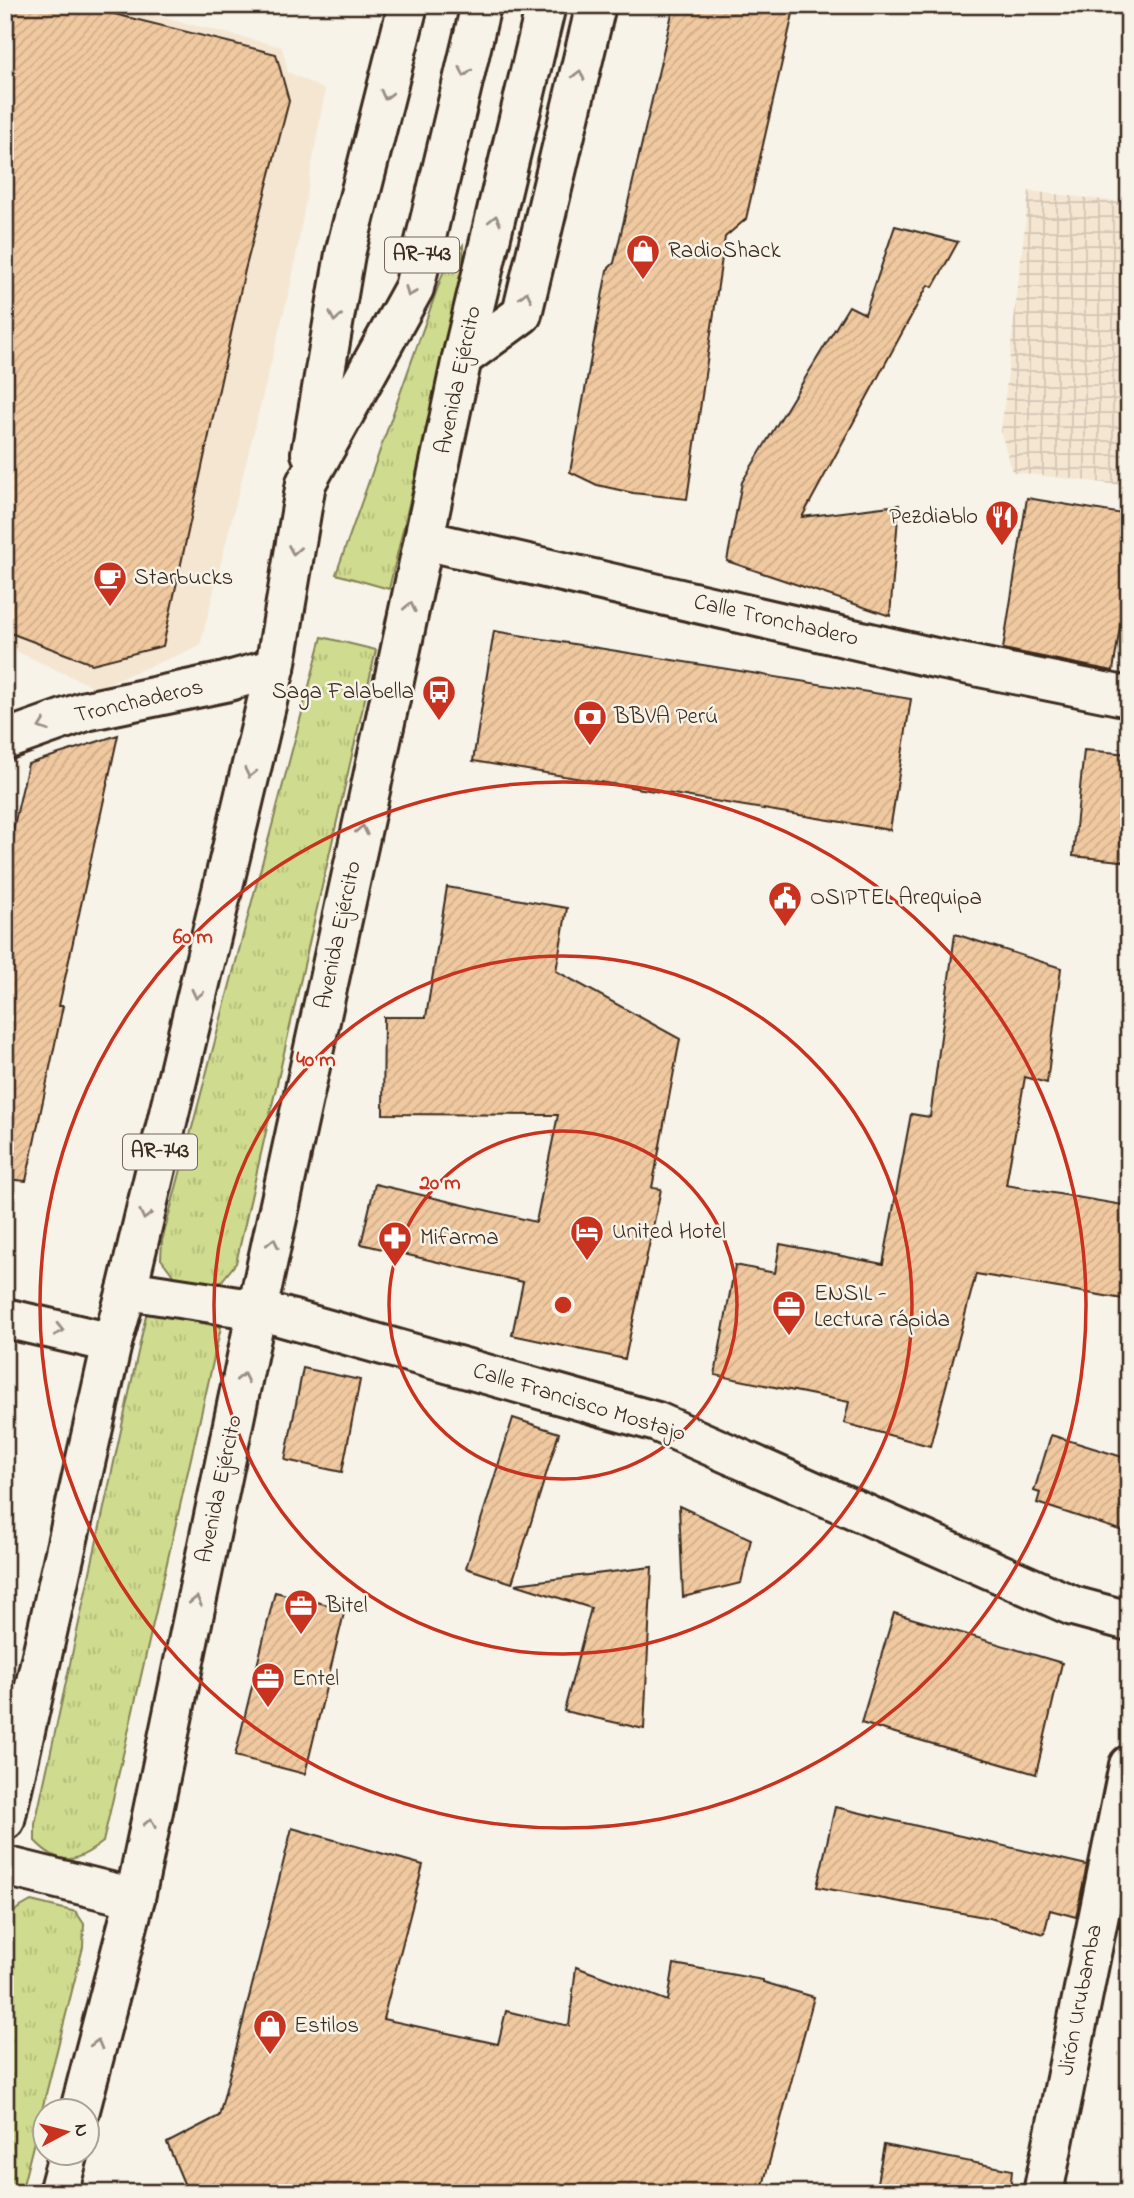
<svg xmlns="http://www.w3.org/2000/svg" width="1134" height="2198" viewBox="0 0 1134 2198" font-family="'Indie Flower',sans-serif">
<defs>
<pattern id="industrial-grid" width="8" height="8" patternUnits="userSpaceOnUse" patternTransform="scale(1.75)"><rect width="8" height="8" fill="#f5e6d2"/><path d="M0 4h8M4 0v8" fill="none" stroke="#d3c5b4"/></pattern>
<pattern id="grass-tufts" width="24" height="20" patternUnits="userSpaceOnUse" patternTransform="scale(1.75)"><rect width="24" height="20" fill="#cfdb8e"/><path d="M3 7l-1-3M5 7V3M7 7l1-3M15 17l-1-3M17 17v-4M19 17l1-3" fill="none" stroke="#b3bc7a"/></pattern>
<pattern id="building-hatch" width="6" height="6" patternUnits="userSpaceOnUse" patternTransform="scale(1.75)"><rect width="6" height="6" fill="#f0c9a0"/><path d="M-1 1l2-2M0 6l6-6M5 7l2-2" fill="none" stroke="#cfad89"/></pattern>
</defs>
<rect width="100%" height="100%" fill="#f7f3e8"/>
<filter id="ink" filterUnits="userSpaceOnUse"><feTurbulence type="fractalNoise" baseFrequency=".0143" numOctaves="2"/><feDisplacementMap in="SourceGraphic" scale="14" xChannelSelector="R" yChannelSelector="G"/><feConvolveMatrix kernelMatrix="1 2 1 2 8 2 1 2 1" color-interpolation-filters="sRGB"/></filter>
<g filter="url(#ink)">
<!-- built -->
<polygon fill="#f5e6d2" points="5,5 113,5 282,47 288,72 325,90 292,279 200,646 96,688 5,646"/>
<!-- industrial -->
<polygon fill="url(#industrial-grid)" points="1029,191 1129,203 1129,486 1012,472 1001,432"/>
<!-- grass -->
<g fill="url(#grass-tufts)" stroke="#858256" stroke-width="2">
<polygon points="463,245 463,275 389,589 336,574 444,270"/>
<polygon points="322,637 376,650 236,1263 221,1282 200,1288 176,1279 161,1259 162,1241"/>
<path d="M147,1311L221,1327L103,1842C76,1863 60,1867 35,1841V1824Z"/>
<polygon points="31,1901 76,1912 84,1924 83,1947 21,2193 5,2193 5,1924 17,1909"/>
</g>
<!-- building -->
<g fill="url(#building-hatch)" stroke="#3b2a1e" stroke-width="2">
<polygon points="5,5 78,5 276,54 289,101 245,270 163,646 92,664 5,631"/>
<polygon points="674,5 795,5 746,219 725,237 687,499 633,493 597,485 570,472 607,270 614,263"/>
<polygon points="895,226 958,242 933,287 928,285 802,517 899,505 890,616 727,561 742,482 849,306 865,314"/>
<polygon points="1027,498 1129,515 1129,570 1113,671 1003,649"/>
<polygon points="494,631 911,699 890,830 473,761"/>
<polygon points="118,735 59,1006 63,1006 26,1181 5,1179 5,865 28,764"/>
<polygon points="1084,750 1129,754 1129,862 1073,856"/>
<polygon points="447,887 567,908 556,971 680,1039 652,1188 661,1189 625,1359 512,1335 523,1282 361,1244 375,1184 536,1222 558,1115 383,1114 384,1017 426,1017"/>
<polygon points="955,934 1061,968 1047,1083 1025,1077 1006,1185 1129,1206 1129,1300 976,1274 930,1446 844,1423 849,1402 715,1375 735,1265 775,1273 780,1244 883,1264 911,1114 930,1117"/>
<polygon points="303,1368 360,1380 342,1472 285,1460"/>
<polygon points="513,1418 559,1433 512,1583 466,1568"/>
<polygon points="1051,1435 1129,1459 1129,1533 1037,1503 1040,1493 1034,1491"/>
<polygon points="679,1506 751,1539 741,1583 683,1597"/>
<polygon points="652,1567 644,1729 564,1711 591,1608 515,1584"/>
<polygon points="275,1592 345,1609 305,1774 235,1756"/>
<polygon points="894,1613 1062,1663 1036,1774 861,1723"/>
<polygon points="835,1807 1087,1865 1076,1917 1050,1910 1044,1934 990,1918 817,1887"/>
<polygon points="292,1828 423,1865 383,2019 498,2044 506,2011 569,2026 576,1967 668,2001 674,1964 763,1980 763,1982 814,1997 761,2193 388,2193 390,2188 188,2193 167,2143 219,2116"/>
<polygon points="1129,1877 1129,1931 1119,1928"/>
<polygon points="884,2145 1012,2170 1010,2193 875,2193"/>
</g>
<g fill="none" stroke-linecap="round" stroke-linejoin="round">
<!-- minor casing -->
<g stroke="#3b2a1e" stroke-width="44">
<g id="minor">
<polyline points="424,540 935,658 1129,697"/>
<polyline points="5,740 86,711 225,682 275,668"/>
<polyline points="127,1290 258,1310 657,1422 1073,1606 1129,1621"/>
<polyline points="5,1318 112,1343"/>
<polyline points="1043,2193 1129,1765"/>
</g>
</g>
<!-- major casing -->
<g stroke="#3b2a1e" stroke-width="44">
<g id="major">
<polyline points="462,358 522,314 596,5"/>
<polyline points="311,453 345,254 408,5"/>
<polyline points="5,1820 112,1343 127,1290 275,668 306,483 414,288 481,5"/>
<polyline points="5,1866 135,1898"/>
<polyline points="80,2110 135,1898 249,1347 400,653 462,358 546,5"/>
<polyline points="58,2193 69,2152"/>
</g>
</g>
<!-- minor -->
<use href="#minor" stroke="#f7f3e8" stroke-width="38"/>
<!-- major -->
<use href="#major" stroke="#f7f3e8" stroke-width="38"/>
</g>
<!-- one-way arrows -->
<defs><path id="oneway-chevron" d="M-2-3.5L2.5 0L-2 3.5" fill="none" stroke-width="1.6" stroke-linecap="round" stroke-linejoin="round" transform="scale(1.75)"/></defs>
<g stroke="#998e83">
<use href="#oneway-chevron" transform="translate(465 72) rotate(103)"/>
<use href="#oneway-chevron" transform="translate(579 75) rotate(-76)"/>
<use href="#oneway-chevron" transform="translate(386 95) rotate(104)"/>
<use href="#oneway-chevron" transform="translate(495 220) rotate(-77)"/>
<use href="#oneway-chevron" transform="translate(410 292) rotate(114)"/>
<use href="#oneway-chevron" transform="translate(526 296) rotate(-77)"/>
<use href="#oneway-chevron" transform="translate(335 317) rotate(100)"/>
<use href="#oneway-chevron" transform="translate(294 550) rotate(100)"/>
<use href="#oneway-chevron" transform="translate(410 607) rotate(-78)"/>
<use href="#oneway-chevron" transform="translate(43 726) rotate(160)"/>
<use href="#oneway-chevron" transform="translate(250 773) rotate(103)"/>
<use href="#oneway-chevron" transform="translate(362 830) rotate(-78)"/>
<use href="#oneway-chevron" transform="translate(197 994) rotate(103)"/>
<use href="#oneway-chevron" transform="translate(145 1215) rotate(103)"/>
<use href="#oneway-chevron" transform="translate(273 1243) rotate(-78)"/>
<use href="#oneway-chevron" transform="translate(59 1330) rotate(13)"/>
<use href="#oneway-chevron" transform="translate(243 1378) rotate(-78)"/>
<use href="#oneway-chevron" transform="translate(196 1601) rotate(-78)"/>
<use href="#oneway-chevron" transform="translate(150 1823) rotate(-78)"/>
<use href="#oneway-chevron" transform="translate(97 2044) rotate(-75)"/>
</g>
</g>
<!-- distance rings -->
<g fill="none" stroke="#c8321e" stroke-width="3.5">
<circle cx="563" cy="1305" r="174"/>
<circle cx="563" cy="1305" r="349"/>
<circle cx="563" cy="1305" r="523"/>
</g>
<!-- icons -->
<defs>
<g id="shop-pin" transform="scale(1.75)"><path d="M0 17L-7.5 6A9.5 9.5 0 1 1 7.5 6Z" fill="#c8321e" stroke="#f7f3e8"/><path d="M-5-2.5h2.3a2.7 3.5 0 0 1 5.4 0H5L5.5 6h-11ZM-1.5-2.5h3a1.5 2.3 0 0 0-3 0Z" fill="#fff"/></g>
<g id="restaurant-pin" transform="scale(1.75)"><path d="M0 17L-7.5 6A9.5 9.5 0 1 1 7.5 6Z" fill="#c8321e" stroke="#f7f3e8"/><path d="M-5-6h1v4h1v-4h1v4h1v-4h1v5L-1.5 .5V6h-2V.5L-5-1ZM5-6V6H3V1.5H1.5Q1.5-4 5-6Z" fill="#fff"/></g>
<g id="cafe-pin" transform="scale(1.75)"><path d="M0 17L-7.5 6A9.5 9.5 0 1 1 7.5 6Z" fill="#c8321e" stroke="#f7f3e8"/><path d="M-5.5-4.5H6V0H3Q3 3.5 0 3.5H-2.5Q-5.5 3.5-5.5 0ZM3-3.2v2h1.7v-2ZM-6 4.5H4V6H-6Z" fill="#fff"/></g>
<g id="bus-pin" transform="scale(1.75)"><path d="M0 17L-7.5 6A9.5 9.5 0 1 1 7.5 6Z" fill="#c8321e" stroke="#f7f3e8"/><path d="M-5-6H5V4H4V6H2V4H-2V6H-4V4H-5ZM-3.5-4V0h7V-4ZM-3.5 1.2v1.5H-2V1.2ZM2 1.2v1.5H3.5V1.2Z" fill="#fff"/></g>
<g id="bank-pin" transform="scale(1.75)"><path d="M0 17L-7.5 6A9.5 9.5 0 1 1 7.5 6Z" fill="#c8321e" stroke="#f7f3e8"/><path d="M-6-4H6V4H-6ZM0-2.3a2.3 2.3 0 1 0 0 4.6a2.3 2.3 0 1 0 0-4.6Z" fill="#fff"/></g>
<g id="civic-pin" transform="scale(1.75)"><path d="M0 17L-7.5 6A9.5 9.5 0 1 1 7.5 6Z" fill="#c8321e" stroke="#f7f3e8"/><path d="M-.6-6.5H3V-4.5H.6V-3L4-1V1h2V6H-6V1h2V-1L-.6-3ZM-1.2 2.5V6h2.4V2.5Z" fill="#fff"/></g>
<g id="hotel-pin" transform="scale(1.75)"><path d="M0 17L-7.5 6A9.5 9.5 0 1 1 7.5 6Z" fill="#c8321e" stroke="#f7f3e8"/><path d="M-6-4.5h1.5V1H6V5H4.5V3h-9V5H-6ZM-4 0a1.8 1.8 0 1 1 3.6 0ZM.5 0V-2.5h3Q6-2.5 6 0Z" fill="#fff"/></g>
<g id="pharmacy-pin" transform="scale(1.75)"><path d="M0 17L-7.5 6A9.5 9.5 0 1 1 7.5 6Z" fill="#c8321e" stroke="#f7f3e8"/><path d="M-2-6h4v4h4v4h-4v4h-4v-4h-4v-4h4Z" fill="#fff"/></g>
<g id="office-pin" transform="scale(1.75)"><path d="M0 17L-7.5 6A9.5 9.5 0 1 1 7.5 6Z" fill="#c8321e" stroke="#f7f3e8"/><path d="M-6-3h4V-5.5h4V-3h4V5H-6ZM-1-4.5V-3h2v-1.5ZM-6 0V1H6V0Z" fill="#fff"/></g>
</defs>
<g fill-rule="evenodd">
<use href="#shop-pin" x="643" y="251"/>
<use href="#restaurant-pin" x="1002" y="517"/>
<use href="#cafe-pin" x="110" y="578"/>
<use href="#bus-pin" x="439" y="692"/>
<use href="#bank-pin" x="590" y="717"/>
<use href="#civic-pin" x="785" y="898"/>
<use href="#hotel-pin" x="587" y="1232"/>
<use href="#pharmacy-pin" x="395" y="1238"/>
<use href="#office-pin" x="789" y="1307"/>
<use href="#office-pin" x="301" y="1606"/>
<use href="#office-pin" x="268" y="1679"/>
<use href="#shop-pin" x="270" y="2026"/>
</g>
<g text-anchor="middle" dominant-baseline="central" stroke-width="5" stroke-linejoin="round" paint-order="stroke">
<!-- shield labels -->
<g fill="#f7f3e8" stroke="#73665b" stroke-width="2">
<rect x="385" y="237.5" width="74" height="35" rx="5"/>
<rect x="123" y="1134.5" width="74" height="35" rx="5"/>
</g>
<g font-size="21" font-weight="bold" fill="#3b2a1e">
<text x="422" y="255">AR-743</text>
<text x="160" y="1152">AR-743</text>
</g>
<!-- poi labels -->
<g font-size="23" fill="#3b2a1e" stroke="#f7f3e8" text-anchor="start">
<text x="668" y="251">RadioShack</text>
<text x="978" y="517" text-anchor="end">Pezdiablo</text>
<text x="134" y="578">Starbucks</text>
<text x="414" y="692" text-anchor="end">Saga Falabella</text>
<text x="614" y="717">BBVA Perú</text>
<text x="810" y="898">OSIPTEL Arequipa</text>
<text x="612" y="1232">United Hotel</text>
<text x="420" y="1238">Mifarma</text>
<text x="814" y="1294">ENSIL -<tspan x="814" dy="26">Lectura rápida</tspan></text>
<text x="326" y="1606">Bitel</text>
<text x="292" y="1679">Entel</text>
<text x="294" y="2026">Estilos</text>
</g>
<!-- street labels -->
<g font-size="23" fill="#3b2a1e" stroke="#f7f3e8">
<text transform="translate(459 380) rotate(-78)">Avenida Ejército</text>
<text transform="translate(776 621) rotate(13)">Calle Tronchadero</text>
<text transform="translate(139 702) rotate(-13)">Tronchaderos</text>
<text transform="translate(339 935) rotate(-78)">Avenida Ejército</text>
<text transform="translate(579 1403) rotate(17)">Calle Francisco Mostajo</text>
<text transform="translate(220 1489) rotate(-78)">Avenida Ejército</text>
<text transform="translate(1081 2000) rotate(-79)">Jirón Urubamba</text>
</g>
</g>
<circle cx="563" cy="1305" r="10" fill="#c8321e" stroke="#f7f3e8" stroke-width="3.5"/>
<g font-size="21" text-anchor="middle" font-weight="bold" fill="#c8321e" stroke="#f7f3e8" stroke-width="5" stroke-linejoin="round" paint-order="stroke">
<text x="193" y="943">60 m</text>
<text x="316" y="1066">40 m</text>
<text x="440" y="1189">20 m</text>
</g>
<!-- margin -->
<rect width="1134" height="2198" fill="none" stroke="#f7f3e8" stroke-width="28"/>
<rect x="14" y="14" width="1106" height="2170" fill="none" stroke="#3b2a1e" stroke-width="2.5" filter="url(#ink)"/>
<!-- north arrow -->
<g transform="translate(66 2132) rotate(83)"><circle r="33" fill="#f7f3e8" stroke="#aca397" stroke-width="2"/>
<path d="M0-5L12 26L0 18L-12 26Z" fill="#c8321e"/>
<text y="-10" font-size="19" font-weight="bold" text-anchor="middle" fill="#3b2a1e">N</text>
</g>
</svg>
